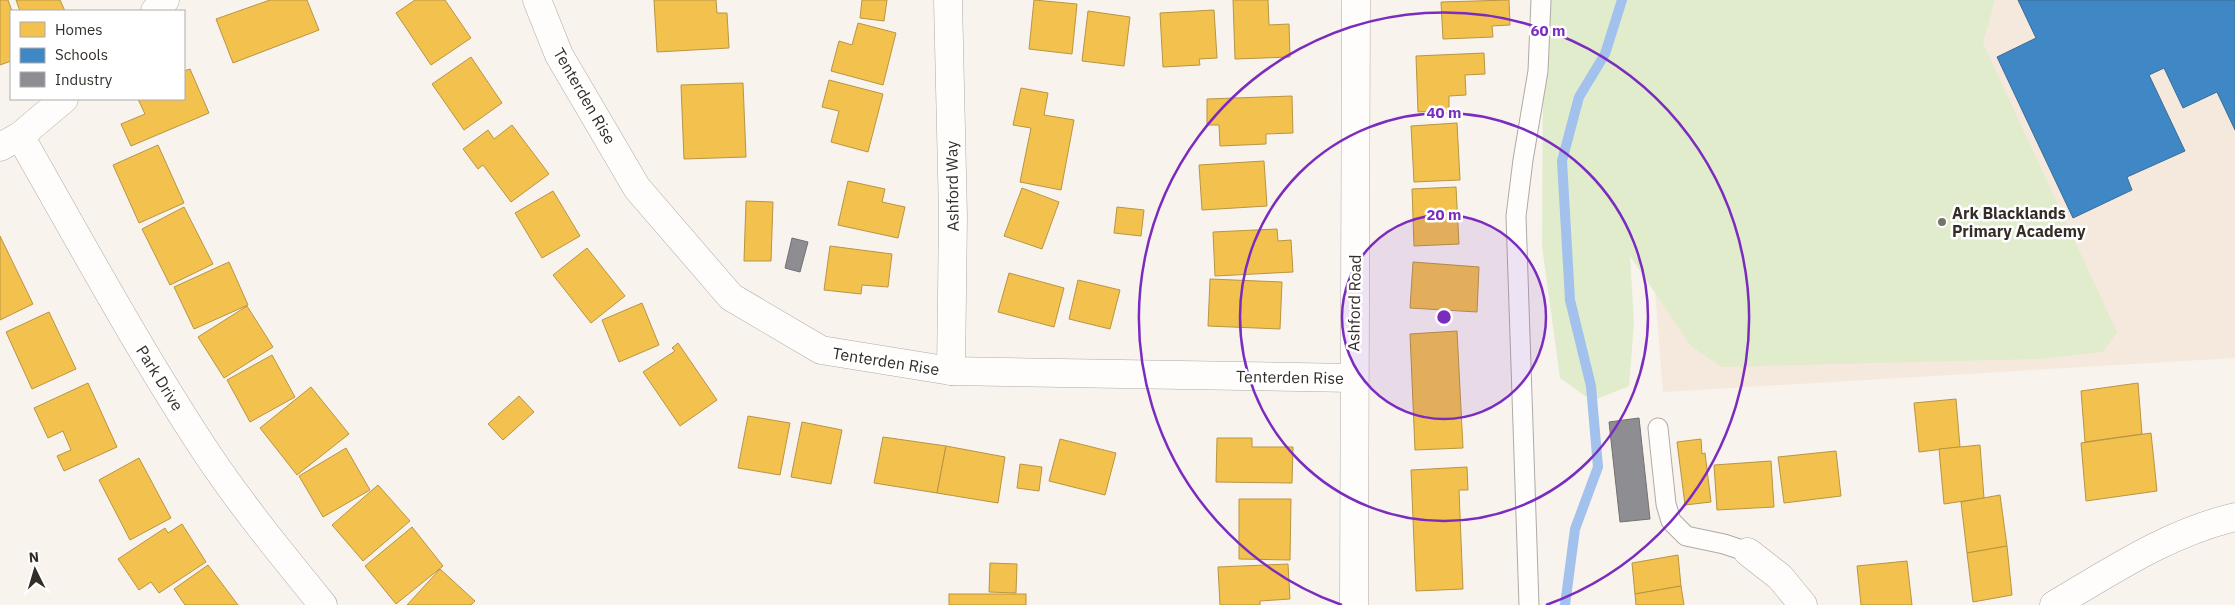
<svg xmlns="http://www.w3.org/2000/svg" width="2235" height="605" viewBox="0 0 2235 605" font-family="'IBM Plex Sans',sans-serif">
<rect width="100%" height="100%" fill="#f9f3ee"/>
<!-- education -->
<polygon fill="#f5e9dd" points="1664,0 2235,0 2235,358 1663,392 1639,86"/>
<!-- green -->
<polygon fill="#e0eccb" points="1547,0 1995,0 1983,43 2117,332 2103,352 2037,359 1722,367 1691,346 1630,256 1634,323 1629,386 1592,401 1560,378 1542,246 1543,62"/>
<!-- homes -->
<g fill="#f2c14e" stroke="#b99542">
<polygon points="0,0 8,0 12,11 11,61 0,65"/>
<polygon points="16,0 60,0 65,11 20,11"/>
<polygon points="270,0 307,0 319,30 233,63 216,19"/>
<polygon points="415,0 445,0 471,38 431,65 396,13"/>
<polygon points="654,0 716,0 717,13 727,13 729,48 657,52"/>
<polygon points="862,0 887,0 884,21 860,18"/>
<polygon points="1034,0 1077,4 1072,54 1029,49"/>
<polygon points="1233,0 1268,0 1269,25 1289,24 1290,57 1235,59"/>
<polygon points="1509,0 1510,25 1492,26 1493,37 1443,39 1441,2"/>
<polygon points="1214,10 1217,58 1199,59 1200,65 1163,67 1160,13"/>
<polygon points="1088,11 1130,17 1124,66 1082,61"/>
<polygon points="858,23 896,33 883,85 831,71 839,41 852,45"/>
<polygon points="1484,53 1485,74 1465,75 1466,95 1449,96 1449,110 1418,112 1416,56"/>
<polygon points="471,57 502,103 464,130 432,84"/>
<polygon points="190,69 209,113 131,146 121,124 145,114 138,99 184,99 184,71"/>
<polygon points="829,80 883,94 868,152 831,142 839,111 822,107"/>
<polygon points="743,83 746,157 684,159 681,85"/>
<polygon points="1021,88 1048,93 1044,115 1074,120 1061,190 1020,182 1031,128 1013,125"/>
<polygon points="1292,96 1293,133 1266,134 1266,144 1220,146 1219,125 1207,125 1207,99"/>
<polygon points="1457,123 1460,180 1414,182 1411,126"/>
<polygon points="512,125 549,174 511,202 483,165 478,169 463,149 488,130 494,139"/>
<polygon points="158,145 184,203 139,223 113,165"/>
<polygon points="1264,161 1267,206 1202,210 1199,165"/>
<polygon points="848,181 885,189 882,202 905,207 898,238 838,225"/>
<polygon points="1456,187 1459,244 1414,246 1412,189"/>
<polygon points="1022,188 1059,202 1042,249 1004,236"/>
<polygon points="553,191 580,236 542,258 515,213"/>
<polygon points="746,201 773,202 771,261 744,261"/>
<polygon points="184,207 213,264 170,285 142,229"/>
<polygon points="1117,207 1144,210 1141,236 1114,233"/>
<polygon points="1277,229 1278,241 1291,240 1293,272 1215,276 1213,232"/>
<polygon points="0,236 33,304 0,320"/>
<polygon points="830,246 892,254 888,287 862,285 861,294 824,290"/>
<polygon points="587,248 625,296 591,323 553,275"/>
<polygon points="229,262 248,305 194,329 174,287"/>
<polygon points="1413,262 1479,267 1477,312 1410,308"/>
<polygon points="1009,273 1064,288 1054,327 998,312"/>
<polygon points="1210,279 1282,282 1280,329 1208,326"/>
<polygon points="1078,280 1120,290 1110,329 1069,319"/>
<polygon points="642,303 659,345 619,362 602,320"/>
<polygon points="247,306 273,347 224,378 198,337"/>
<polygon points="49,312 76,369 32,389 6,332"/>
<polygon points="1457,331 1463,448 1415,450 1410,334"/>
<polygon points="678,343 717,400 680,426 643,372 675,351 672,348"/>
<polygon points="272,355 295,397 250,422 227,380"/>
<polygon points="88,383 117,447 64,471 57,456 71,450 63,431 48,438 34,408"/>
<polygon points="2138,383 2142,434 2085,442 2081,391"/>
<polygon points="311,387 349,434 297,475 260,428"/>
<polygon points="519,396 534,412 503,440 488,424"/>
<polygon points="1956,399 1960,447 1919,452 1914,403"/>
<polygon points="748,416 790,423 780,475 738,468"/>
<polygon points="802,422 842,430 831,484 791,477"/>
<polygon points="2151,433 2157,491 2086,501 2081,443"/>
<polygon points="883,437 946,446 937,493 874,483"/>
<polygon points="1217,438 1252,438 1252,447 1293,447 1292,483 1216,482"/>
<polygon points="1060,439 1116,453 1105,495 1049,481"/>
<polygon points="1701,439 1702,454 1705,453 1711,502 1685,505 1677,442"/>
<polygon points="1980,445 1984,498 1944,504 1939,449"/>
<polygon points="946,446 1005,457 998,503 937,493"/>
<polygon points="346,448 370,490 323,517 299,476"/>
<polygon points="1836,451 1841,496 1784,503 1778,457"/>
<polygon points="139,458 171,518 130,540 99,480"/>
<polygon points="1771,461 1774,507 1717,510 1714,465"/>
<polygon points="1020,464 1042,467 1039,491 1017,488"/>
<polygon points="1467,467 1468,490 1459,490 1463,589 1416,591 1411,470"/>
<polygon points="378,485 410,521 363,561 332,525"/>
<polygon points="2000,495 2007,546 1967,553 1961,502"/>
<polygon points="1239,499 1291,499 1290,560 1239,559"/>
<polygon points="182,524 206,562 159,593 151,582 139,590 118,559 165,528 168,533"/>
<polygon points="412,527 443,566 396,604 365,566"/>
<polygon points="2007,546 2012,595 1973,602 1967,553"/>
<polygon points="1678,555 1681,586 1635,594 1632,563"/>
<polygon points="1907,561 1912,605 1861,605 1857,566"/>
<polygon points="990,563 1017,564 1016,593 989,592"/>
<polygon points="1288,564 1290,599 1260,601 1260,605 1220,605 1218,567"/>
<polygon points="208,565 238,605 185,605 174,589"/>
<polygon points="440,569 475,601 471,605 407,605"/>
<polygon points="1681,586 1684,605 1636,605 1635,594"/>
<rect x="949" y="594" width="77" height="11"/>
</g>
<!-- schools -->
<polygon fill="#3f88c5" stroke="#3b6d96" points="2018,0 2235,0 2235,130 2217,92 2183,108 2164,68 2149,75 2185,151 2127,177 2132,190 2073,218 1997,57 2036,38"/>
<!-- industry -->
<g fill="#8d8d92" stroke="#727072">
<polygon points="792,238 808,242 800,272 785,268"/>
<polygon points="1639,418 1650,519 1620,522 1609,422"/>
</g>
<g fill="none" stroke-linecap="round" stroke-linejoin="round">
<!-- stream -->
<polyline stroke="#a2c1ed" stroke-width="10" points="1565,605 1575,529 1598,467 1591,386 1570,300 1562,161 1579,97 1605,54 1622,0"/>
<!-- lane casing -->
<g stroke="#afaaa5" stroke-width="21">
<g id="lane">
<polyline points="1658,428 1666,504 1671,521 1686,536 1724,544 1748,552"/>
<polyline points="1529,605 1516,216 1523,160 1538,71 1541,0"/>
</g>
</g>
<!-- street casing -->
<g stroke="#afaaa5" stroke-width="29">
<g id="street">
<polyline points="537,0 559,55 637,188 731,297 821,350 951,371 1353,378"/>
<polyline points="948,0 953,216 951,371"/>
<polyline points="155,11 165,0"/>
<path d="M20,136C81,243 140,352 208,455C243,507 283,556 323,605"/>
<polyline points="0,147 20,136 64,99"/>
<polyline points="1748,552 1780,577 1803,605"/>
<polyline points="1354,605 1356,0"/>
<path d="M2054,605C2113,570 2168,533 2235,517"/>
</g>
</g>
<!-- lane -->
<use href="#lane" stroke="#fefdfc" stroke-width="19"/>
<!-- street -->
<use href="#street" stroke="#fefdfc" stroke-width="28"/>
</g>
<!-- distance rings -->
<circle cx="1444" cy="317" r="102" fill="#7b2cbf" fill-opacity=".12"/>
<g fill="none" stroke="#7b2cbf" stroke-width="2.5">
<circle cx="1444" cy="317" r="102"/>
<circle cx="1444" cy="317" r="204"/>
<path d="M1342 605A305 305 0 1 1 1546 605"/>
</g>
<!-- markers -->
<circle fill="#78726d" stroke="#fff" stroke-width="2" cx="1942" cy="222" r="5"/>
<g text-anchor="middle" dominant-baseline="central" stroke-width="5" stroke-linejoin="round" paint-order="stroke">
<!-- street labels -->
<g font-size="16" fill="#332d27" stroke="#fff">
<text transform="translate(585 96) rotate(60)">Tenterden Rise</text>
<text transform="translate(952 186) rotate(-91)">Ashford Way</text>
<text transform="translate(1354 303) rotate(-89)">Ashford Road</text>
<text transform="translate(886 361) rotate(9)">Tenterden Rise</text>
<text transform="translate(1290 377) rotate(1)">Tenterden Rise</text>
<text transform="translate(160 378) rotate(58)">Park Drive</text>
</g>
<!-- poi labels -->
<g font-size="16" font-weight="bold" fill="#332d27" stroke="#fff" text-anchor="start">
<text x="1952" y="213">Ark Blacklands<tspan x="1952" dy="18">Primary Academy</tspan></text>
</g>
</g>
<circle cx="1444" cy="317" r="8" fill="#7b2cbf" stroke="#fff" stroke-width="2.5"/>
<g font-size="15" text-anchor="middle" font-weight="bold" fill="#7b2cbf" stroke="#fff" stroke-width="5" stroke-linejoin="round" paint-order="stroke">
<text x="1548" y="36">60 m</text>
<text x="1444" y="118">40 m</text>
<text x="1444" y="220">20 m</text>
</g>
<!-- legend -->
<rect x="10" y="10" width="175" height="90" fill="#ffffff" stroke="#adaba9"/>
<rect x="20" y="22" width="25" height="15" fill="#f2c14e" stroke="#adaba9"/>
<text x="55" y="35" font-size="15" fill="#332d27">Homes</text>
<rect x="20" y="48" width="25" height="15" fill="#3f88c5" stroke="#adaba9"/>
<text x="55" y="60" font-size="15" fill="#332d27">Schools</text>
<rect x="20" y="72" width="25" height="15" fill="#8d8d92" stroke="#adaba9"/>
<text x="55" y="85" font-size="15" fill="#332d27">Industry</text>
<!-- north arrow -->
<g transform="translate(35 570) rotate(355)" stroke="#ffffff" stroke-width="4" paint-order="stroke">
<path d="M0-4L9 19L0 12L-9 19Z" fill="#332d27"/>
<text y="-8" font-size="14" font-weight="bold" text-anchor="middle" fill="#332d27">N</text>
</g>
</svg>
